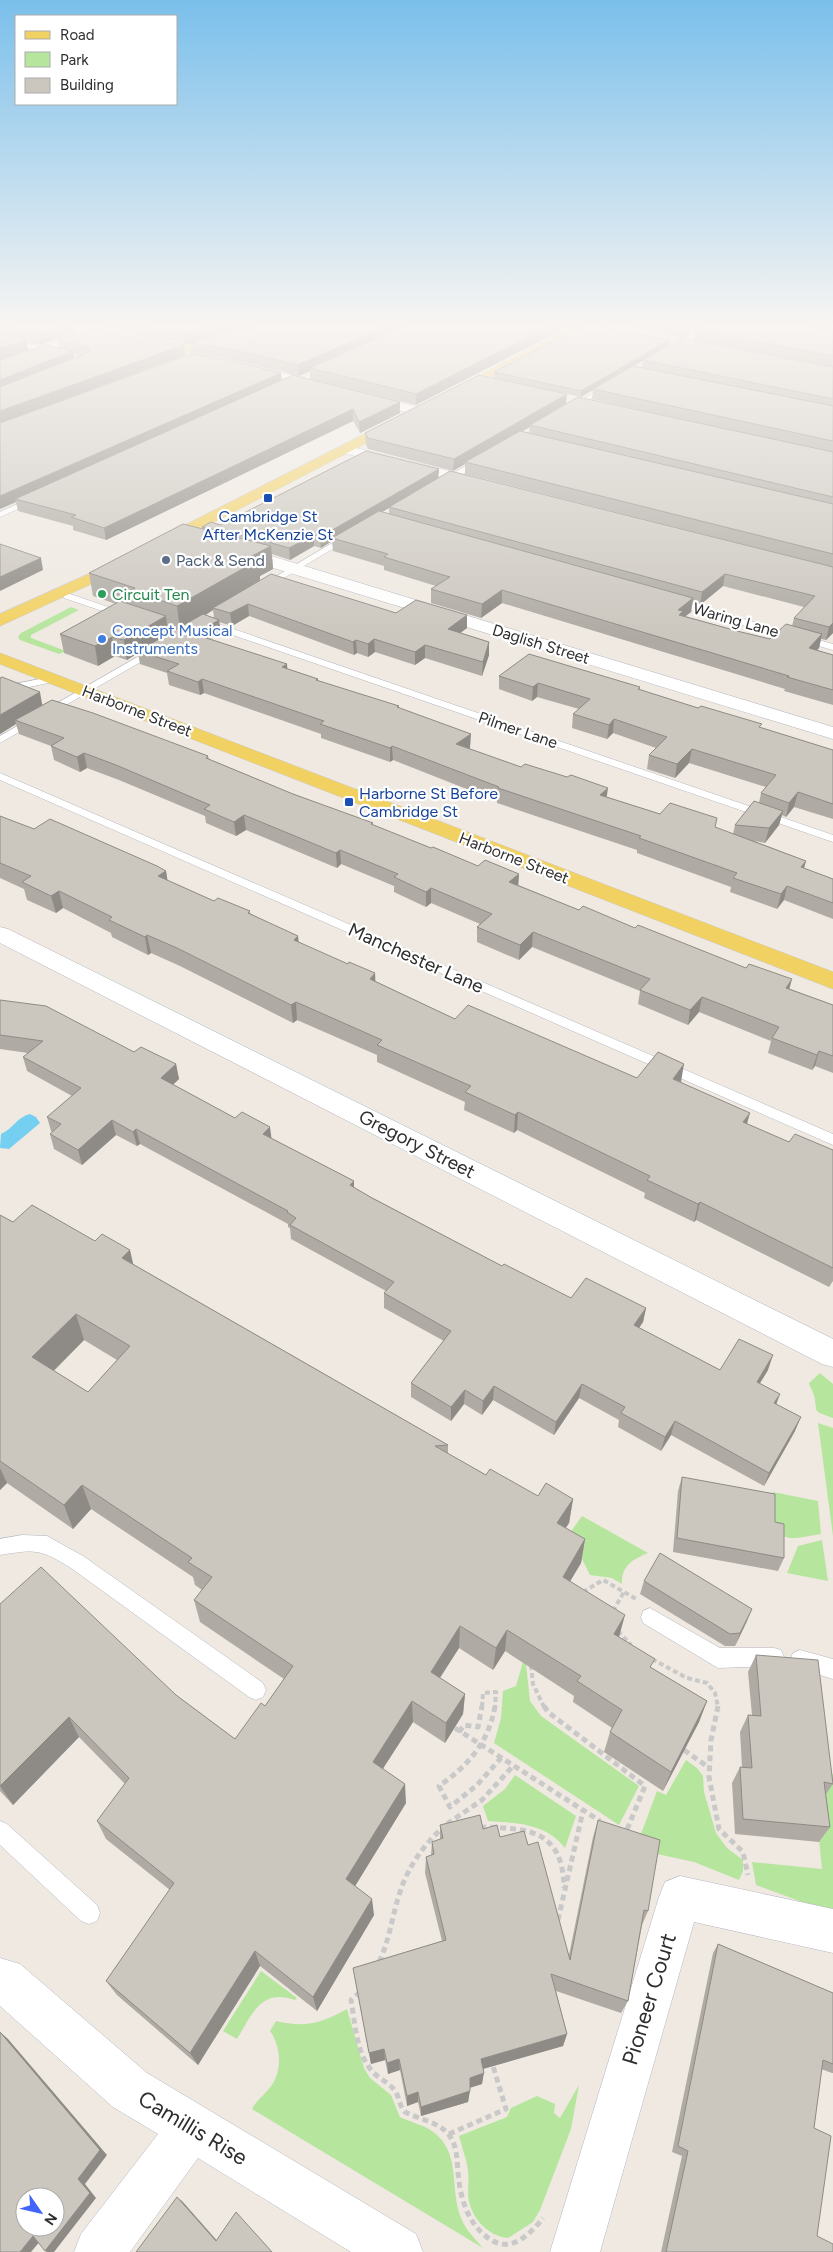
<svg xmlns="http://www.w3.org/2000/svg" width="833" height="2252" viewBox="0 0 833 2252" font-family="Figtree,sans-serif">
<rect width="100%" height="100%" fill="#efe9e1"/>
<!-- green -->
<g fill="#b6e59e">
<polygon points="71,607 79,610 31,635 31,638 66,651 59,654 20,640 18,637 21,633"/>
<path d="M820,1373L833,1384V1418C812,1410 818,1415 814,1395C813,1391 810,1388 809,1383Z"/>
<polygon points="818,1423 833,1428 833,1536"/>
<path d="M773,1492L818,1501L821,1534C802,1537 788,1543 773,1530Z"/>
<path d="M582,1516L648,1553C633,1559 621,1566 622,1584L612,1578L590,1575L580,1555L563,1543Z"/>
<polygon points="822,1540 828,1581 787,1573 798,1546"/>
<polygon points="525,1655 530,1701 541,1716 639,1786 619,1825 494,1743 501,1718 503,1691 516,1686"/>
<polygon points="686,1760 697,1768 703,1776 704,1792 716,1833 727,1848 743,1860 743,1871 739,1880 694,1862 648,1852 642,1843 641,1834 657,1791 666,1795"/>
<polygon points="824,1774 833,1774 833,1911 824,1910 756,1885 752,1862 822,1869 817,1819 828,1819"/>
<path d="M515,1775L576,1816L565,1848C546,1823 517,1823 488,1821L483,1806L505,1789Z"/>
<path d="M261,1971L297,1998L295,2000C261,1988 252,2014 237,2039L223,2031Z"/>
<path d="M347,2009L364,2068L370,2078L391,2095L400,2117C410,2122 424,2125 432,2131C463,2153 448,2189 462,2220C466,2230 476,2240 483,2248L252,2109C256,2101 261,2098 267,2091C283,2075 282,2048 270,2031L276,2021C305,2028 322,2023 347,2009Z"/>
<path d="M579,2085L571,2129L540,2210L533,2222L508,2238C487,2236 470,2217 468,2195C468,2187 469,2179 468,2171C467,2160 462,2148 459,2136L507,2117L511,2108L537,2096L555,2104L554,2113L560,2118Z"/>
</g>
<!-- water -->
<path fill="#75cff0" d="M30,1114L36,1117L40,1123L9,1149L0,1148L1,1134C13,1129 17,1117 30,1114Z"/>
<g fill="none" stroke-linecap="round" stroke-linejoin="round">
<!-- lane casing -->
<g stroke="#b4b7c1" stroke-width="1">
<g id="lane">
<polygon points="713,322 720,322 573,409 568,408"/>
<polygon points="0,337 88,359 90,362 78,366 78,364 84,361 0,341"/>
<polygon points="326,367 331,368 290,387 285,386"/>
<polygon points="478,458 485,460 447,484 440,482"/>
<polygon points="31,498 38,500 0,517 0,512"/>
<polygon points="344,536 351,538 267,588 260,586"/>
<polygon points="67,593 126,613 127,615 120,617 64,598 64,594"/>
<polygon points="675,600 833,644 833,650 672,605 672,601"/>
<polygon points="201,620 207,620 833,835 833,842 201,624"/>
<polygon points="155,647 158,648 158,652 0,743 0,736"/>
<polygon points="55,676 60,679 58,681 0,693 0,687"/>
<polygon points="0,773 833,1134 833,1145 0,780"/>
<path d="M22,1535L47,1536L83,1556L263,1683L266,1690L263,1697L256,1700L249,1697L71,1568C40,1549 36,1549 0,1555V1539Z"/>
<polygon points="650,1608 720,1648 774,1648 781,1650 784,1657 781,1664 774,1666 718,1668 643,1623 641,1617 643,1611"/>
<polygon points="800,1650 833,1659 833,1679 793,1667 790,1660 793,1653"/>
<polygon points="0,1821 7,1824 97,1905 100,1913 97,1921 89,1924 81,1921 0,1845"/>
</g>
</g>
<!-- street casing -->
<g stroke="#b4b7c1" stroke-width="1">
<g id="street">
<polygon points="46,322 67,322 128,337 130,339 124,343 96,336 0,370 0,362 82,333 48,324"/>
<polygon points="205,350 235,362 237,365 231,369 201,357 199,354"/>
<polygon points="244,364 329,384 330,387 324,391 240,371 238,368 240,365"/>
<polygon points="363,392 422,408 424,411 417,415 358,399 357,396"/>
<polygon points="344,445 486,480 488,483 481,487 339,452 337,449"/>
<polygon points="237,547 255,551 833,727 833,739 231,555 229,552 231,549"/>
<polygon points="0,927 8,929 833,1339 833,1367 822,1364 0,943"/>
<polygon points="680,1876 833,1909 833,1953 694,1922 600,2252 550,2252 659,1897 665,1882"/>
<polygon points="0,1958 20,1964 147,2073 416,2234 423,2252 351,2252 198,2158 130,2252 74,2252 81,2234 158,2134 113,2107 0,2006"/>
</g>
</g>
<!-- primary casing -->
<g stroke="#c9c9c9" stroke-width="1">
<g id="primary">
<polygon points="581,322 596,322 456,397 446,397 445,394"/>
<path d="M185,345L206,347L211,354C201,365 183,365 170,360L135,382L131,383L125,379L170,348ZM185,353H198L188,356L177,354Z"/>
<polygon points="400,416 407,420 405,423 166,547 154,547 152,544 154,541"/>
<polygon points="122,559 128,561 130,564 128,567 0,626 0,614"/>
<polygon points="0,653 833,972 833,989 0,664"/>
</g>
</g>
<!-- path-far1 -->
<g stroke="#c9c9c9" stroke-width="4" stroke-dasharray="5 3" stroke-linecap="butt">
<polyline points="583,1592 603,1580 636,1599"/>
<polyline points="613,1611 624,1592"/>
<polyline points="618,1631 631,1645"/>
<polyline points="652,1659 687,1678 707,1683 715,1693 718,1707"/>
<polyline points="531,1665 533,1684 544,1707"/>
<polyline points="482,1707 483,1693 496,1692 495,1707"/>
</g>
<!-- path -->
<g stroke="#c9c9c9" stroke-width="5" stroke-dasharray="6 4" stroke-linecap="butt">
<path d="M495,1706C489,1742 468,1766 439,1786L450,1807L477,1785L501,1758"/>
<polyline points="544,1706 548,1712 645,1786 626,1832"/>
<polyline points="718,1706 711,1740 709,1777 719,1829 743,1852 748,1875"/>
<polyline points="455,1728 600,1821"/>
<polyline points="459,1732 464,1725 478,1727 482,1706"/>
<polyline points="684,1750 708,1767"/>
<polyline points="447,1824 482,1800 513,1766"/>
<path d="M480,1827C529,1828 563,1830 564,1888"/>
<polyline points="558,1920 583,1811"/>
<path d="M379,1962C390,1939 392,1916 400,1892C408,1867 423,1846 442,1828"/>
<path d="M360,1992L351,2000C355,2022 356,2053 372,2071C379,2079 389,2082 395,2091C400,2098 399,2106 405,2112C420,2120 442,2122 451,2138C457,2148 457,2160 458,2172C460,2198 468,2227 493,2241C513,2252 531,2233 543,2218"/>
<polyline points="449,2134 506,2109 493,2066"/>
</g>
<!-- lane -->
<use href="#lane" fill="#fff" fill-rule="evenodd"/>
<!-- street -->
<use href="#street" fill="#fff" fill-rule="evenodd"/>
<!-- primary -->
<use href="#primary" fill="#f2d163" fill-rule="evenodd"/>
</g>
<!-- wall -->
<g fill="#afaba4" fill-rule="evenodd">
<polygon points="0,322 75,332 40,345 26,342 28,350 0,360"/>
<polygon points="76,322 258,322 186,344 137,336"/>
<polygon points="262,322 577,322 416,405 310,379 310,371 299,376 231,359 191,353 190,343 255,325"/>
<polygon points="605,322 833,322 833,367 694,340 695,330 682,338"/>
<path d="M135,338L184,345L185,355L0,423L59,348L58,340ZM74,354L80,356L74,358Z"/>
<path d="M669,340V345L833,367V633L826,640L821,639L819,648L817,650L833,655V705L784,691L785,689L502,603L481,618L431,603V589L436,586L384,570V566L333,551L332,541L321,548L314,546L290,560L272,554L273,569L260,576V581L396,613L467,615V628L460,633L489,642V655L482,676L425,658L415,665L375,652L368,657L357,653L354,655L249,616L232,626L219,622L221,633L210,639L288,669L318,679V681L399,708L470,748L469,749L607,797L660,814L715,828L733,834L735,825L759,803L761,793L766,787L689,763L675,778L647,769L649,755L656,748L613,733L607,739L572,728L573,714L579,709L537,697L532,701L499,689V676L640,687V690L833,750V819L794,807L786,817L782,815L779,825L765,843L754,841L806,861L804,868L833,879V919L784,900L777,909L730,892L731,887L637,853V850L497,803V801L393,760L390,762L321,738V734L204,693L200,695L169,685L167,673L140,664L138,653L127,660L115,656L98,666L64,653L60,634L116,604L93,596L89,573L202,529V527L220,525L439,469L438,478L829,566L465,474V464L453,471L368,449L366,445L365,433L566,404L711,426L592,399L593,390L581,397L494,378V372ZM643,360L642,367L634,366ZM530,427L529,433L521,431ZM389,508V514L382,512ZM723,586L804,607L794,618L792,626L770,639L741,632L685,616L691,612L692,603L700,605ZM213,610L214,618L206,615ZM167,626L177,629L168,634Z"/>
<polygon points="281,380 400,402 400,413 360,433 353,421 106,540 73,530 73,526 18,511 16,502 0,509 0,423"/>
<polygon points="0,678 42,705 208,756 209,759 293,794 431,848 478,866 519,874 518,885 579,910 833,1005 833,1073 815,1066 812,1070 768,1053 771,1041 699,1012 688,1025 638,1004 640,991 532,947 519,960 477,942 477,927 480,924 431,903 426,907 394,892 394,886 341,864 337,868 246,830 236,836 206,823 205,816 119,780 87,768 80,772 54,760 51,746 19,734 16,724 0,734"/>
<polygon points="0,816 34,829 166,871 167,880 214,901 250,911 250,913 299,942 375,981 455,1019 637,1078 681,1082 747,1124 789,1142 833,1150 833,1281 829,1287 696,1220 694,1222 644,1198 645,1193 517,1130 514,1133 464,1110 465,1102 377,1062 377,1055 297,1020 293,1023 180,966 151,953 148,955 112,937 111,933 63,908 56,913 27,900 24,889 0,878"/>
<polygon points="0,1000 134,1052 176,1064 179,1079 173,1085 271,1138 354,1181 354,1188 502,1266 571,1298 646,1308 643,1322 639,1328 720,1370 768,1370 760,1383 776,1404 795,1431 764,1486 671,1435 661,1451 618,1427 619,1420 579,1398 554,1435 493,1400 482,1415 464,1404 451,1421 411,1397 411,1383 444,1341 384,1308 384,1293 386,1291 291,1239 290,1228 288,1227 288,1224 140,1144 137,1146 116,1135 82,1165 54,1149 50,1134 52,1132 51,1131 47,1117 72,1096 27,1071 23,1057 28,1053 0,1049"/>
<path d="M0,1215L13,1222L133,1264L448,1445V1454L486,1475L538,1496L573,1499L569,1523L565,1528L585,1539L581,1563L570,1581L619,1637L652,1668L707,1701L699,1722L663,1791L604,1752L610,1732L612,1728L573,1702L574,1696L505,1651L493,1670L459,1648L440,1678L465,1694L463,1714L445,1743L413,1722L383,1768L406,1803L355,1886L374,1915L317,2011L260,1966L198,2065L117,1995L106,1981L170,1890L106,1839L97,1821L125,1784L79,1737L13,1805L0,1791V1604L176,1695L235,1739L265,1706L284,1679L200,1622L194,1600L202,1590L195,1585L193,1577L91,1509L73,1529L7,1483L0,1490ZM84,1340L117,1360L88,1392L54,1371Z"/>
<polygon points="682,1477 775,1522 784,1558 778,1571 673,1552 678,1491"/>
<polygon points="644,1581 747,1621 735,1646 725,1646 640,1594"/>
<polygon points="756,1655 833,1784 826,1794 830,1827 819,1842 735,1834 732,1783 740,1767 742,1767 740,1732 748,1715 752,1715 748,1672"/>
<polygon points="598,1820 648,1911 642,1925 628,2001 621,2013 556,1991 567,2034 563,2046 483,2069 482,2084 470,2088 468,2102 421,2116 418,2102 407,2106 400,2070 388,2074 385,2060 371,2064 353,1968 442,1941 425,1873 426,1857 431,1855 432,1842 440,1840 440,1825 483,1829 500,1837 528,1845 569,1955 593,1837"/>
<polygon points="718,1944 833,1993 833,2073 832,2073 821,2069 814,2128 817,2236 833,2252 661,2252 682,2156 672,2152 713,1953"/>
</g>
<!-- shaded-wall -->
<g fill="#8e8b86">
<polygon points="225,322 258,322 186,344 185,334"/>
<polygon points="396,322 418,322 310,368 310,371 299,376 298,365"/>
<polygon points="558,322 577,322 416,405 416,394"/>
<polygon points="694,322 709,322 682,338 684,328"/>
<polygon points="74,323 75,332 40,345 38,335"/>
<polygon points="26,340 28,350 0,360 0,349"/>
<polygon points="669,340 668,346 581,397 581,391"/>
<polygon points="184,345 185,355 0,423 0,411"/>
<polygon points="73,351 75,361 0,391 0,380"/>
<polygon points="281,373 282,383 15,499 16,502 0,509 0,496"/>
<polygon points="567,394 566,405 530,425 530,427 467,463 465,462 465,464 453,471 454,459"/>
<polygon points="400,402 400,413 360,433 359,422"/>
<polygon points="353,409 353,421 106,540 104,528"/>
<polygon points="439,469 438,480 389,507 389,508 336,539 332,538 332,541 321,548 320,537"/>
<polygon points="314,535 314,546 290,560 289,548"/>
<polygon points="271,546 273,569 260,576 260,583 213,608 213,610 180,630 177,606 250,557"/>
<polygon points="41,558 43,570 0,591 0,577"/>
<polygon points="725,574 723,586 700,605 702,592"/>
<polygon points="502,590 502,603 481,618 482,604"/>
<polygon points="693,598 691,612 682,619 677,628 678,610"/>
<polygon points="248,604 249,616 232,626 230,613"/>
<polygon points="467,615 467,628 448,642 448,629"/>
<polygon points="166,616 168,635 138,651 138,653 127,660 124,640"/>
<polygon points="219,620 221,633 195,647 194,634"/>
<polygon points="833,623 833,633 826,640 829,627"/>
<polygon points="822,634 819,648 806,662 809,648"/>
<polygon points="112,637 115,656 98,666 95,646"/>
<polygon points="374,639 375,652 368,657 368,644"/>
<polygon points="356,640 357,653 354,655 353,642"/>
<polygon points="489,642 489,655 482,676 483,662"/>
<polygon points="425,645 425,658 415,665 415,652"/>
<polygon points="287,664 288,677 282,667"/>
<polygon points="202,679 204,693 200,695 198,682"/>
<polygon points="538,683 537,697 532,701 533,687"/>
<polygon points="40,692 43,709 15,720 16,724 0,734 0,715"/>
<polygon points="614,719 613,733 607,739 609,725"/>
<polygon points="471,734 470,748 456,758 456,744"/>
<polygon points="392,746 393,760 390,762 390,748"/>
<polygon points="692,749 689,763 675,778 677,764"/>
<polygon points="84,753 87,768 80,772 77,757"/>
<polygon points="608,788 606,802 600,795"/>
<polygon points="798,792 794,807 786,817 789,803"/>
<polygon points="783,811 779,825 765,843 769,828"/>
<polygon points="244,815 246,830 236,836 234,822"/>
<polygon points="340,850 341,864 337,868 336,853"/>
<polygon points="806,861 802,875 801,867"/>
<polygon points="166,871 169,889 158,876"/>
<polygon points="519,874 518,888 509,882"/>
<polygon points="787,886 784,900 777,909 781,894"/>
<polygon points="431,888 431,903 426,907 426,892"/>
<polygon points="59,891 63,908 56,913 51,896"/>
<polygon points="533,932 532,947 519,960 520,945"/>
<polygon points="147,935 151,953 148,955 145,937"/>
<polygon points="298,936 300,953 294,940"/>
<polygon points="375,973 376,991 370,979"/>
<polygon points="792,979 788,994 786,988"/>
<polygon points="702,997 699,1012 688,1025 690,1010"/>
<polygon points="296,1002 297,1020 293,1023 291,1005"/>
<polygon points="819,1051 815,1066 812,1070 817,1055"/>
<polygon points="176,1064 179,1079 163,1093 161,1078"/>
<polygon points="684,1064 681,1082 673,1079"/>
<polygon points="518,1112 517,1130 514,1133 515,1115"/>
<polygon points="750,1113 745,1131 743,1122"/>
<polygon points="112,1120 116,1135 82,1165 78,1150"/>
<polygon points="270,1127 272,1142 263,1134"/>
<polygon points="136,1129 140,1144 137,1146 133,1132"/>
<polygon points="354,1181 354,1196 350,1185"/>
<polygon points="700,1202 696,1220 694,1222 698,1204"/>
<polygon points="130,1250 136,1276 122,1258"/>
<polygon points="646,1308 643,1322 631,1339 634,1325"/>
<polygon points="76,1314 84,1340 41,1383 32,1357"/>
<polygon points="773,1355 768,1370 752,1396 757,1382"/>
<polygon points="582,1384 579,1398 554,1435 556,1422"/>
<polygon points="494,1386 493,1400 482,1415 483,1401"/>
<polygon points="465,1390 464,1404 451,1421 451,1407"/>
<polygon points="780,1394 775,1408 774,1403"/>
<polygon points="801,1417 795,1431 764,1486 769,1473"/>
<polygon points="675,1421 671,1435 661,1451 665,1437"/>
<polygon points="0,1468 7,1483 0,1490"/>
<polygon points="82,1485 91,1509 73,1529 64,1505"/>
<polygon points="573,1499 569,1523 554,1547 557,1523"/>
<polygon points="585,1539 581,1563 559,1600 563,1577"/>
<polygon points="752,1609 747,1621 735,1646 740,1633"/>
<polygon points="625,1615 619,1637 614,1634"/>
<polygon points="460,1626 459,1648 430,1693 431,1672"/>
<polygon points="507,1630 505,1651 493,1670 496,1648"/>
<polygon points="465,1694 463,1714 445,1743 446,1723"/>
<polygon points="412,1701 413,1722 375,1781 373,1762"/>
<polygon points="707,1701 699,1722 663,1791 671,1772"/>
<polygon points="69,1717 79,1737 13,1805 0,1786"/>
<polygon points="405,1784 406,1803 349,1896 346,1879"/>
<polygon points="372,1899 374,1915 317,2011 313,1997"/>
<polygon points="255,1951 260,1966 198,2065 190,2053"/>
<polygon points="0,2032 8,2039 107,2155 85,2184 96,2198 54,2252 47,2252 45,2251 78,2179"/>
<polygon points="567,2034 563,2046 479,2070 481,2059"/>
<polygon points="384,2049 385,2060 371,2064 369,2053"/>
<polygon points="399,2059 400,2070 388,2074 387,2063"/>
<polygon points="484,2073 482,2084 468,2088 470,2078"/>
<polygon points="470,2091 468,2102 421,2116 421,2107"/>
<polygon points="418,2092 418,2102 407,2106 407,2096"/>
<polygon points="177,2197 182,2201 220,2244 216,2241"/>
<polygon points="33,2236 41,2240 31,2252 20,2252"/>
</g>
<!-- building -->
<g fill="#cbc7bf" stroke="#8e8b86" fill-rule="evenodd">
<polygon points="0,322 72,322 74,323 38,335 0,326"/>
<polygon points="117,322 225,322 185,334 136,326"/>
<polygon points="262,322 396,322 298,365 231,349 190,343 255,325"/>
<polygon points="414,322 558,322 416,394 310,368"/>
<polygon points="655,322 694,322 684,328"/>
<polygon points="708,322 791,322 833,331 833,356 695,330"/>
<polygon points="587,324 669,340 581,391 494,372"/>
<polygon points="94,328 135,338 184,345 0,411 0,387 89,352 90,351 88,348 58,340"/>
<polygon points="0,333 26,340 0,349"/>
<polygon points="681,338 833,367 833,399 643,360"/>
<polygon points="46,345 73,351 0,380 0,360"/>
<polygon points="191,354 230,360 281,373 0,496 0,423"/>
<polygon points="633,366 833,406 833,441 593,389"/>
<polygon points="293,375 400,402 359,422 353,409 104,528 71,517 76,515 15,499"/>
<polygon points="479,375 567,394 454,459 368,438 365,433"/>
<polygon points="578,397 833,452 833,497 530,425"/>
<polygon points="520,431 833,504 833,554 465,462"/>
<polygon points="366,451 439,469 320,537 314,535 289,548 254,538 202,527 211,522 220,525"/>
<polygon points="450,471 833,567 833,623 829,627 794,618 815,596 725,574 702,592 389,507"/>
<polygon points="379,511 693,598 678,610 683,611 679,615 741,632 770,639 786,624 822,634 809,648 833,655 833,690 787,677 789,676 502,590 482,604 431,589 450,577 384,557 388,554 332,538"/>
<polygon points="183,524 271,546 250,557 258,560 177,606 131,590 135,588 89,573"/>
<polygon points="0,544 41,558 0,577"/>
<polygon points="271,574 396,613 416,600 467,615 448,629 489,642 483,662 425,645 415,652 374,639 368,644 356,640 353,642 248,604 230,613 213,608"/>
<polygon points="120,601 166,616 124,640 112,637 95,646 60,634"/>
<polygon points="203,614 219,620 194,634 287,664 282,667 318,679 316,680 399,706 397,707 471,734 456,744 521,767 525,764 567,777 571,775 608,788 600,795 660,814 670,803 717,818 715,827 806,861 801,867 833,879 833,903 787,886 781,894 733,878 737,873 639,838 641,836 498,788 499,787 392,746 390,748 320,724 324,721 202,679 198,682 167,671 179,664 138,651"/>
<polygon points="529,654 640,687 638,689 698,708 701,706 762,724 759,727 833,750 833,804 798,792 789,803 761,793 776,775 692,749 677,764 649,755 667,737 614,719 609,725 573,714 590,699 538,683 533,687 499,676"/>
<polygon points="2,677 40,692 0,715 0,678"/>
<polygon points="52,700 93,713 208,756 206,758 293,794 373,823 371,824 431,848 433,847 478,866 485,860 519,874 509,882 579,910 583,906 635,928 638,925 746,968 749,964 792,979 786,988 833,1005 833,1056 819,1051 817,1055 772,1038 779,1027 702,997 690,1010 640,990 650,979 533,932 520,945 477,927 492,914 431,888 426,892 394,877 398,874 340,850 336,853 244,815 234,822 204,809 210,805 116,765 84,753 77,757 51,746 64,738 15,720"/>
<polygon points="754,801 783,811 769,828 735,825"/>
<polygon points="0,816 34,829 50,819 157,866 166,871 158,876 214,901 218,898 250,911 248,913 298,936 294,940 348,964 349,962 375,973 370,979 455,1019 468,1005 637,1078 658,1052 684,1064 673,1079 750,1113 743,1122 789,1142 795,1134 833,1150 833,1268 700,1202 698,1204 647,1180 650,1176 518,1112 515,1115 465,1092 471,1086 377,1045 382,1040 296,1002 291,1005 177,948 147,935 145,937 109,920 112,917 59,891 51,896 22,882 31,876 0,863"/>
<polygon points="0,1000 46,1006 134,1052 141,1047 176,1064 161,1078 235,1118 242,1112 270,1127 263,1134 354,1181 350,1185 372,1198 502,1266 504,1264 571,1298 586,1278 646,1308 634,1325 720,1370 739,1339 773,1355 757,1382 780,1394 774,1403 801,1417 769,1473 675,1421 665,1437 621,1413 625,1407 582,1384 556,1422 494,1386 483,1401 465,1390 451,1407 411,1383 451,1331 384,1293 394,1282 290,1225 296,1218 287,1212 288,1211 136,1129 133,1132 112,1120 78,1150 50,1134 61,1124 47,1117 81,1088 23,1057 43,1041 0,1035"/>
<path d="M32,1205L95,1241L102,1234L130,1250L122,1258L448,1445L435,1446L486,1475L490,1469L538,1496L546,1483L573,1499L557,1523L585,1539L563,1577L625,1615L614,1634L655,1659L650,1667L707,1701L671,1772L610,1732L622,1710L577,1681L581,1676L507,1630L496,1648L460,1626L431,1672L465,1694L446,1723L412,1701L373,1762L405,1784L346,1879L372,1899L313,1997L255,1951L190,2053L106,1981L174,1883L97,1821L129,1778L69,1717L0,1786V1604L41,1567L176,1695L235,1739L261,1703L265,1706L293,1666L194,1600L212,1577L188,1562L192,1558L82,1485L64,1505L0,1461V1215L13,1222ZM76,1314L130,1346L88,1392L32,1357Z"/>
<polygon points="682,1477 775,1494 775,1522 784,1524 784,1558 677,1538"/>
<polygon points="660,1553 752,1609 740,1633 730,1634 644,1581"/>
<polygon points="756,1655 818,1660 833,1784 824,1782 830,1827 743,1819 740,1767 752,1768 748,1715 761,1716"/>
<polygon points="480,1815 483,1829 497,1825 500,1837 524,1831 528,1845 538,1842 570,1960 598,1820 660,1840 648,1911 644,1910 628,2001 551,1974 567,2034 481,2059 484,2073 470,2078 470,2091 421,2107 418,2092 407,2096 399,2059 387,2063 384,2049 369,2053 353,1968 446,1940 426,1857 434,1854 432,1842 443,1838 440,1825"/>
<polygon points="718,1944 833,1993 833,2064 823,2060 814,2128 831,2136 817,2236 833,2244 833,2252 666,2252 688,2151 678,2146"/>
<path d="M0,2032L100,2150L78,2179L90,2193L45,2251L33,2236L20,2252H0ZM25,2197H55V2227H25Z"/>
<polygon points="177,2197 216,2241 236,2212 272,2252 136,2252"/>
</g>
<!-- sky -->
<linearGradient id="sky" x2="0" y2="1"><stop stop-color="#7abfeb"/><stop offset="0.51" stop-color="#f8f5f2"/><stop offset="1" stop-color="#f8f5f2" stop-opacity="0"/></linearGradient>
<rect width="833" height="637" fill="url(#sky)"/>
<!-- markers -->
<g fill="#1a4fb4" stroke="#fff" stroke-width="2">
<rect x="263" y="493" width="10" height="10" rx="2.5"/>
<rect x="344" y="797" width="10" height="10" rx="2.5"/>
</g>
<circle fill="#5c6f8a" stroke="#fff" stroke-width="2" cx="166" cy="560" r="5"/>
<circle fill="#2e9e5b" stroke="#fff" stroke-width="2" cx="102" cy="594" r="5"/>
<circle fill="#3f7fe0" stroke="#fff" stroke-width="2" cx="102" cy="639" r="5"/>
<g text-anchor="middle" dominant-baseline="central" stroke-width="4.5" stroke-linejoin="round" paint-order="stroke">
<!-- far-transit labels -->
<g font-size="16" fill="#164399" stroke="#fff">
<text x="268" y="516">Cambridge St<tspan x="268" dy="18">After McKenzie St</tspan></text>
<text x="359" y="793" text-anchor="start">Harborne St Before<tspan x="359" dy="18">Cambridge St</tspan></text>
</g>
<!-- far-service labels -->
<g font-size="16" fill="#4e5e75" stroke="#fff" text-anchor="start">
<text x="176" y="560">Pack &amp; Send</text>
</g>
<!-- far-leisure labels -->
<g font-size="16" fill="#27864d" stroke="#fff" text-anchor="start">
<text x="112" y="594">Circuit Ten</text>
</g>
<!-- far-street labels -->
<g font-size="16" fill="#2e2e2e" stroke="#fff">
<text transform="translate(736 620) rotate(16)">Waring Lane</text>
<text transform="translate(541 644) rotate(17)">Daglish Street</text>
<text transform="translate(137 711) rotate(21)">Harborne Street</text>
<text transform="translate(518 730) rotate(19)">Pilmer Lane</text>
<text transform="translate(514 858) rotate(21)">Harborne Street</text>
</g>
<!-- far-shop labels -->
<g font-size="16" fill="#366cbe" stroke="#fff" text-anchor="start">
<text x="112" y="630">Concept Musical<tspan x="112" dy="18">Instruments</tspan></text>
</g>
<!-- street labels -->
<g font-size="19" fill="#2e2e2e" stroke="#fff">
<text transform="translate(416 958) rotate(24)">Manchester Lane</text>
<text transform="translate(417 1144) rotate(27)">Gregory Street</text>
</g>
<!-- near-street labels -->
<g font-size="22" fill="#2e2e2e" stroke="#fff">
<text transform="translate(649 1999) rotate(-73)">Pioneer Court</text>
<text transform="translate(193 2128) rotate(31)">Camillis Rise</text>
</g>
</g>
<!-- legend -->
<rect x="15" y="15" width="162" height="90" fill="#ffffff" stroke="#ababab"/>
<rect x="25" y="31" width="25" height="8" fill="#f2d163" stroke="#ababab"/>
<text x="60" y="40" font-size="15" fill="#2e2e2e">Road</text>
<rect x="25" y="52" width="25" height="15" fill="#b6e59e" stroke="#ababab"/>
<text x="60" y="65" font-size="15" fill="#2e2e2e">Park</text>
<rect x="25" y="78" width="25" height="15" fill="#cbc7bf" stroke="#ababab"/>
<text x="60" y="90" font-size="15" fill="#2e2e2e">Building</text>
<!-- north arrow -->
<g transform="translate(40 2212) rotate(124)"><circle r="24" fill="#ffffff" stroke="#ababab"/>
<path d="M0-4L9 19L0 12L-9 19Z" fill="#4264fb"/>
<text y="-8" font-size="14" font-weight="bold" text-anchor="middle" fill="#2e2e2e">N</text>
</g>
</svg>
